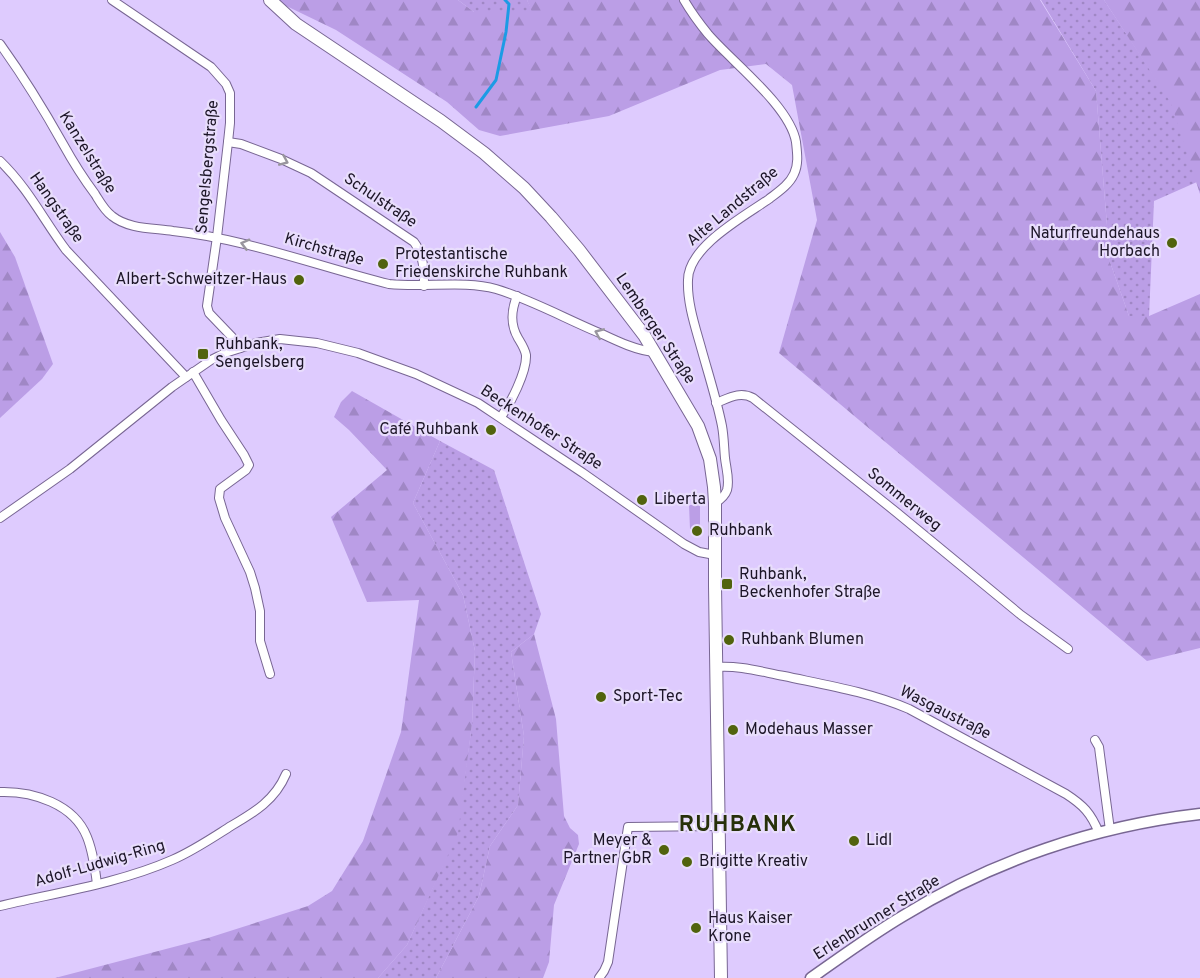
<svg xmlns="http://www.w3.org/2000/svg" width="1200" height="978" viewBox="0 0 1200 978" font-family="Overpass,sans-serif">
<defs>
<pattern id="grass-dots" width="8" height="8" patternUnits="userSpaceOnUse" patternTransform="scale(1.5)"><rect width="8" height="8" fill="#bb9ee6"/><path d="M2 2h.1M6 6h.1" fill="none" stroke="#a087c5" stroke-width="1.8" stroke-linecap="round"/></pattern>
<pattern id="forest-firs" width="22" height="20" patternUnits="userSpaceOnUse" patternTransform="scale(1.5)"><rect width="22" height="20" fill="#bb9ee6"/><path d="M5 1l3.5 6h-7zM16 11l3.5 6h-7z" fill="#a087c5"/></pattern>
</defs>
<rect width="100%" height="100%" fill="#decbfe"/>
<!-- grass -->
<g fill="url(#grass-dots)">
<polygon points="458,0 527,0 533,12 474,12"/>
<polygon points="1041,0 1104,0 1172,103 1197,182 1154,201 1149,317 1129,316 1110,262 1096,91"/>
<polygon points="440,441 494,470 541,614 534,634 511,652 524,736 518,805 490,846 479,896 436,978 378,978 407,945 457,833 472,724 475,651 463,595 413,503"/>
</g>
<!-- forest -->
<g fill="url(#forest-firs)">
<polygon points="274,0 458,0 474,12 532,12 527,0 1040,0 1096,91 1110,262 1129,316 1149,316 1200,294 1200,648 1147,661 779,353 817,220 792,85 766,64 720,70 609,116 500,136 479,130 447,102 336,30"/>
<polygon points="1104,0 1200,0 1200,194 1171,103"/>
<polygon points="0,232 15,257 53,364 42,379 0,418"/>
<polygon points="352,391 440,441 413,503 463,595 475,651 472,724 458,833 407,945 378,978 55,978 208,938 308,906 332,891 363,841 401,732 419,600 367,602 331,517 387,470 349,430 334,417 341,402"/>
<polygon points="534,634 556,719 564,816 570,828 578,835 579,844 554,905 549,962 543,978 436,978 479,896 490,846 518,805 524,736 511,652"/>
</g>
<!-- park -->
<polygon fill="#bb9ee6" points="689,505 700,505 700,529 690,529"/>
<g fill="none" stroke-linecap="round" stroke-linejoin="round">
<!-- stream -->
<polyline stroke="#1c9be5" stroke-width="3" points="476,107 496,80 506,32 509,4 505,0"/>
<!-- minor casing -->
<g stroke="#786693" stroke-width="10">
<g id="minor">
<polyline points="112,0 211,67 226,84 230,93 230,123 228,142 217,237 207,306 209,313 232,337 240,348"/>
<path d="M684,0C691,12 699,23 708,34C732,62 790,106 796,142C797,152 799,164 794,174C789,185 778,192 769,199C743,217 688,247 688,280C687,304 696,329 702,351C709,376 717,401 722,426C724,437 724,448 725,458C726,468 730,480 727,490C725,496 720,500 715,503"/>
<path d="M0,44C23,76 44,110 63,144C73,162 83,178 95,194C100,202 104,210 112,216C128,229 153,228 173,231C247,239 317,266 389,284C424,288 464,280 496,289C530,299 568,320 602,334C619,342 636,350 654,352"/>
<path d="M228,142L241,144L281,159L311,173L414,242C424,255 424,271 424,286"/>
<path d="M0,161C28,188 43,219 66,250L186,377"/>
<polyline points="193,372 221,420 244,455 249,465 246,470 220,489 219,498 225,518 250,572 255,588 260,611 260,641 270,674"/>
<path d="M716,403C729,398 740,391 753,398L896,512L1021,615L1068,649"/>
<path d="M501,417C510,404 527,372 526,355C525,349 521,343 518,338C510,324 511,311 517,296"/>
<polyline points="0,518 70,469 172,387 211,360 225,353 256,343 280,339 317,343 358,353 416,374 478,403 583,473 684,544 699,552 715,555"/>
<path d="M716,667C739,665 762,672 784,676C826,685 869,692 909,709L1066,794C1083,805 1091,813 1099,833"/>
<polyline points="1095,740 1099,747 1100,755 1110,830"/>
<path d="M0,792C33,791 74,804 87,837C93,852 95,868 97,884"/>
<path d="M0,906C55,893 120,883 172,860C193,851 212,838 231,826C255,812 275,800 286,774"/>
<polyline points="599,978 604,971 608,962 628,827 718,826"/>
</g>
</g>
<!-- tertiary casing -->
<g stroke="#786693" stroke-width="13">
<path id="tertiary" d="M811,978C841,957 871,935 903,916C992,861 1095,826 1200,814"/>
</g>
<!-- secondary casing -->
<g stroke="#786693" stroke-width="14">
<polyline id="secondary" points="270,0 296,24 441,121 484,153 524,188 551,217 579,250 644,335 698,426 710,459 714,487 715,503 715,586 721,978"/>
</g>
<!-- minor -->
<use href="#minor" stroke="#fff" stroke-width="8"/>
<!-- tertiary -->
<use href="#tertiary" stroke="#fff" stroke-width="10"/>
<!-- secondary -->
<use href="#secondary" stroke="#fff" stroke-width="12"/>
</g>
<!-- one-way arrows -->
<defs><path id="oneway-chevron" d="M-2-3.5L2.5 0L-2 3.5" fill="none" stroke-width="1.6" stroke-linecap="round" stroke-linejoin="round" transform="scale(1.5)"/></defs>
<g stroke="#99969e">
<use href="#oneway-chevron" transform="translate(284 161) rotate(23)"/>
<use href="#oneway-chevron" transform="translate(245 244) rotate(-165)"/>
<use href="#oneway-chevron" transform="translate(599 333) rotate(-157)"/>
</g>
<!-- markers -->
<g fill="#51630d" stroke="#e8ddfc" stroke-width="2">
<circle cx="1172" cy="243" r="6"/>
<circle cx="383" cy="264" r="6"/>
<circle cx="299" cy="280" r="6"/>
<rect x="197" y="348" width="12" height="12" rx="3"/>
<circle cx="491" cy="430" r="6"/>
<circle cx="642" cy="500" r="6"/>
<circle cx="697" cy="531" r="6"/>
<rect x="721" y="578" width="12" height="12" rx="3"/>
<circle cx="729" cy="640" r="6"/>
<circle cx="601" cy="697" r="6"/>
<circle cx="733" cy="730" r="6"/>
<circle cx="854" cy="841" r="6"/>
<circle cx="664" cy="850" r="6"/>
<circle cx="687" cy="862" r="6"/>
<circle cx="696" cy="928" r="6"/>
</g>
<g text-anchor="middle" dominant-baseline="central" stroke-width="4.5" stroke-linejoin="round" paint-order="stroke">
<!-- street labels -->
<g font-size="16" fill="#1c1527" stroke="#e8ddfc">
<text transform="translate(87 153) rotate(58)">Kanzelstraße</text>
<text transform="translate(208 167) rotate(-85)">Sengelsbergstraße</text>
<text transform="translate(380 201) rotate(34)">Schulstraße</text>
<text transform="translate(733 207) rotate(-40)">Alte Landstraße</text>
<text transform="translate(56 208) rotate(55)">Hangstraße</text>
<text transform="translate(324 250) rotate(16)">Kirchstraße</text>
<text transform="translate(655 329) rotate(56)">Lemberger Straße</text>
<text transform="translate(541 428) rotate(33)">Beckenhofer Straße</text>
<text transform="translate(904 500) rotate(39)">Sommerweg</text>
<text transform="translate(945 713) rotate(27)">Wasgaustraße</text>
<text transform="translate(100 864) rotate(-16)">Adolf-Ludwig-Ring</text>
<text transform="translate(877 918) rotate(-32)">Erlenbrunner Straße</text>
</g>
<!-- poi labels -->
<g font-size="16" fill="#1c1527" stroke="#e8ddfc" text-anchor="start">
<text x="1160" y="234" text-anchor="end">Naturfreundehaus<tspan x="1160" dy="18">Horbach</tspan></text>
<text x="395" y="255">Protestantische<tspan x="395" dy="18">Friedenskirche Ruhbank</tspan></text>
<text x="287" y="280" text-anchor="end">Albert-Schweitzer-Haus</text>
<text x="215" y="345">Ruhbank,<tspan x="215" dy="18">Sengelsberg</tspan></text>
<text x="479" y="430" text-anchor="end">Café Ruhbank</text>
<text x="654" y="500">Liberta</text>
<text x="709" y="531">Ruhbank</text>
<text x="739" y="575">Ruhbank,<tspan x="739" dy="18">Beckenhofer Straße</tspan></text>
<text x="741" y="640">Ruhbank Blumen</text>
<text x="613" y="697">Sport-Tec</text>
<text x="745" y="730">Modehaus Masser</text>
<text x="652" y="841" text-anchor="end">Meyer &amp;<tspan x="652" dy="18">Partner GbR</tspan></text>
<text x="866" y="841">Lidl</text>
<text x="699" y="862">Brigitte Kreativ</text>
<text x="708" y="919">Haus Kaiser<tspan x="708" dy="18">Krone</tspan></text>
</g>
<!-- district labels -->
<g font-size="22" font-weight="bold" letter-spacing="1.5" fill="#273009" stroke="#e8ddfc">
<text x="738" y="825">RUHBANK</text>
</g>
</g>
</svg>
